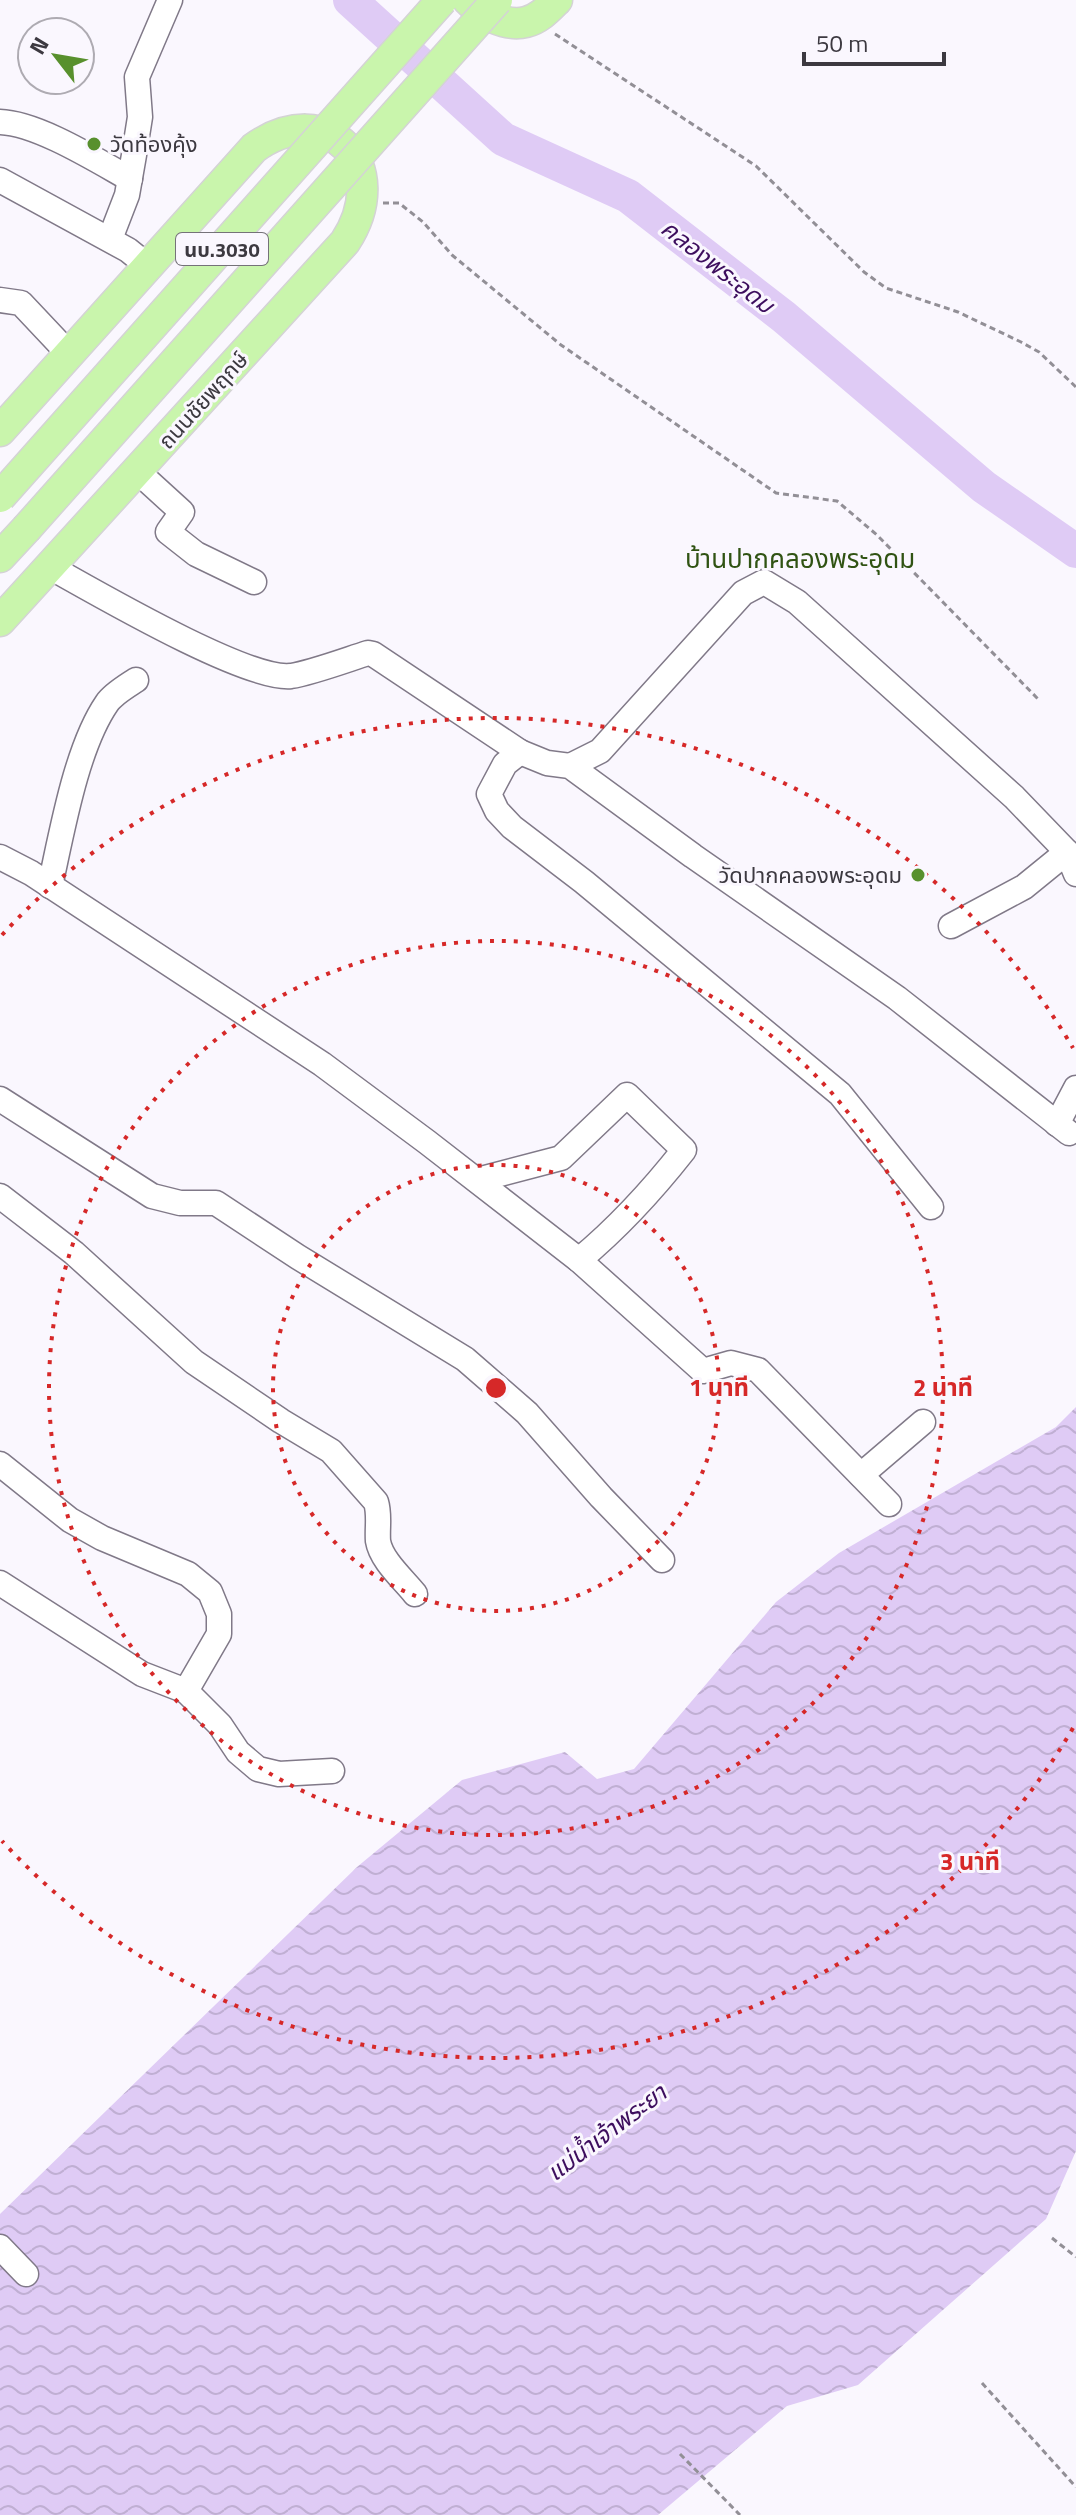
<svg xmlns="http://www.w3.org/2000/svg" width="1076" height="2515" viewBox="0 0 1076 2515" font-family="'Titillium Web','Noto Sans Thai',sans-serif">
<defs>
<pattern id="water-waves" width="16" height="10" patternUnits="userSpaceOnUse" patternTransform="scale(2)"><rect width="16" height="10" fill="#dfcbf5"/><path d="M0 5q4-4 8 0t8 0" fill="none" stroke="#c0afd3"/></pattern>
</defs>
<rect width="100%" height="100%" fill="#faf7fe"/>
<!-- water -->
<polygon fill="url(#water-waves)" points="1076,1407 1076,2151 1046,2219 858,2385 787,2406 658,2515 0,2515 0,2214 357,1867 462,1780 565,1752 597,1779 634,1769 776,1602 839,1553 1056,1427"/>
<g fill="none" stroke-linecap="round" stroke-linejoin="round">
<!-- river -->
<polyline stroke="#dfcbf5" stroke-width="34" points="350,0 503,139 628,196 784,317 984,487 1076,551"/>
<!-- minor casing -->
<g stroke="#807988" stroke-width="27">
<g id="minor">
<path d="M0,122C37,123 96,160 130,179"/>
<polyline points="0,180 128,250 149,267"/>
<polyline points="110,239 127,195 134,155 140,117 137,77 170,0"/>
<polyline points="0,300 21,303 70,355"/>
<polyline points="137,471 182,512 168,532 196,554 254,582"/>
<path d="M50,567C95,592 247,681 291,676C311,673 346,660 368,653L373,654L520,752L547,763L570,766L693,856L897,998L1069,1133"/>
<polyline points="520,752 505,764 489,794 497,811 512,827 584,882 840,1094 931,1207"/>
<polyline points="570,766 600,751 743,593 764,582 797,602 1014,797 1067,852 1076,874"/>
<polyline points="0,857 31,873 322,1064 427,1142 579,1260 703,1371 731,1363 758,1370 889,1504"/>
<path d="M50,886C62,832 76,748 107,703C113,694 127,686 136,680"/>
<polyline points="951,926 1024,887 1067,852"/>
<polyline points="0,1099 152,1196 180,1203 216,1203 298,1257 465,1359 527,1413 601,1497 662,1560"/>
<polyline points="1057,1124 1076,1088"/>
<path d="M477,1180L561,1158L627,1095L684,1150C651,1192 620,1226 579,1260"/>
<path d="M0,1196L74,1253L194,1362L281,1421L331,1451L376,1502C380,1515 377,1527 378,1541C381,1560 403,1579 415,1594"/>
<polyline points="0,1464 70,1520 102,1538 188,1574 210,1592 219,1614 219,1634 186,1691"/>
<polyline points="861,1475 923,1422"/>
<polyline points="0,1583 142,1674 186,1691 220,1725 238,1752 258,1769 279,1774 332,1771"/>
<polyline points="0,2247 26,2274"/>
</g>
</g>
<!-- major casing -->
<g stroke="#d4d3d5" stroke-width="33">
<g id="major">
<path d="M468,0C481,14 506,27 526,22C539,19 548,9 557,0"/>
<path d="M0,431L254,148C328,95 395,166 345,242L0,621"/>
<polyline points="0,557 26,529"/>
</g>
</g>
<!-- path -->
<g stroke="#928f96" stroke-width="3" stroke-dasharray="6 4" stroke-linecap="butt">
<polyline points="555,34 756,166 864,272 886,288 958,312 1021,342 1039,352 1076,387"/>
<polyline points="383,203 399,203 423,222 452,255 561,345 776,493 837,501 877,535 1039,700"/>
<polyline points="1052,2238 1076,2257"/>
<polyline points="982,2383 1076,2487"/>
<polyline points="680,2454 740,2515"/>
</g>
<!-- minor -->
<use href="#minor" stroke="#fff" stroke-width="24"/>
<!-- major -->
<use href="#major" stroke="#c9f5ac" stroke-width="30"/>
<!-- major-bridge casing -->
<g stroke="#d4d3d5" stroke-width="33" stroke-linecap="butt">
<g id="major-bridge">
<polyline points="0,497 442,0"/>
<polyline points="26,529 497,0"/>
</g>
</g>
<!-- major-bridge -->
<use href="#major-bridge" stroke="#c9f5ac" stroke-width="30"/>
</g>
<!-- distance rings -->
<g fill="none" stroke="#d62828" stroke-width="4" stroke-dasharray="4 8">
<circle cx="496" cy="1388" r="223"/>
<circle cx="496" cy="1388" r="447"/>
<path d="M1073 1728A670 670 0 0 1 2 1841M2 935A670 670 0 0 1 1073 1048"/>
</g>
<!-- markers -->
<g fill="#58902d" stroke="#faf7fe" stroke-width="3">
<circle cx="94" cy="144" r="8"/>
<circle cx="918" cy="875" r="8"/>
</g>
<g text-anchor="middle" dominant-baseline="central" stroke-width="6" stroke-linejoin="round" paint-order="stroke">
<!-- shield labels -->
<rect fill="#faf7fe" stroke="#757279" stroke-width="2" x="176" y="233" width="92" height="32" rx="6"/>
<g font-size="20" font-weight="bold" fill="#3c3940">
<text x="222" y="249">นบ.3030</text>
</g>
<!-- poi labels -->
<g font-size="22" fill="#3c3940" stroke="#faf7fe" text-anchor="start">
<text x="110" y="144">วัดท้องคุ้ง</text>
<text x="902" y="875" text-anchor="end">วัดปากคลองพระอุดม</text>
</g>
<!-- street labels -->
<g font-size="22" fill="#3c3940" stroke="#faf7fe">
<text transform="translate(203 400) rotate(-48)">ถนนชัยพฤกษ์</text>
</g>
<!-- water labels -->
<g font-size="24" font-style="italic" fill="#3d0e5e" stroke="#faf7fe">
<text transform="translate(718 266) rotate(38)">คลองพระอุดม</text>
<text transform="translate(606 2132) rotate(-37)">แม่น้ำเจ้าพระยา</text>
</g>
<!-- quarter labels -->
<g font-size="26" fill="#305313" stroke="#faf7fe">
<text x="800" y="558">บ้านปากคลองพระอุดม</text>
</g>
</g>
<circle cx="496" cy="1388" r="12" fill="#d62828" stroke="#faf7fe" stroke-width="4"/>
<g font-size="24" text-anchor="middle" font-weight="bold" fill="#d62828" stroke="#faf7fe" stroke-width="6" stroke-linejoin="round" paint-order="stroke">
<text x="719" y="1396">1 นาที</text>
<text x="943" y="1396">2 นาที</text>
<text x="970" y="1870">3 นาที</text>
</g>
<!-- north arrow -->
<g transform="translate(56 56) rotate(301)"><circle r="38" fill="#faf7fe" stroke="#aeabb2" stroke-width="2"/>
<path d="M0-6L14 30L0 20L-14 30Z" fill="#58902d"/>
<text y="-12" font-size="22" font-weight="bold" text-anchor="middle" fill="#3c3940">N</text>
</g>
<!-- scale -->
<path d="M804 52v12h140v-12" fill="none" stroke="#3c3940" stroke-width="4"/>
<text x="816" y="52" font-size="24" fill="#3c3940" stroke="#faf7fe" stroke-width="6" paint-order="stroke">50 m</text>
</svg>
